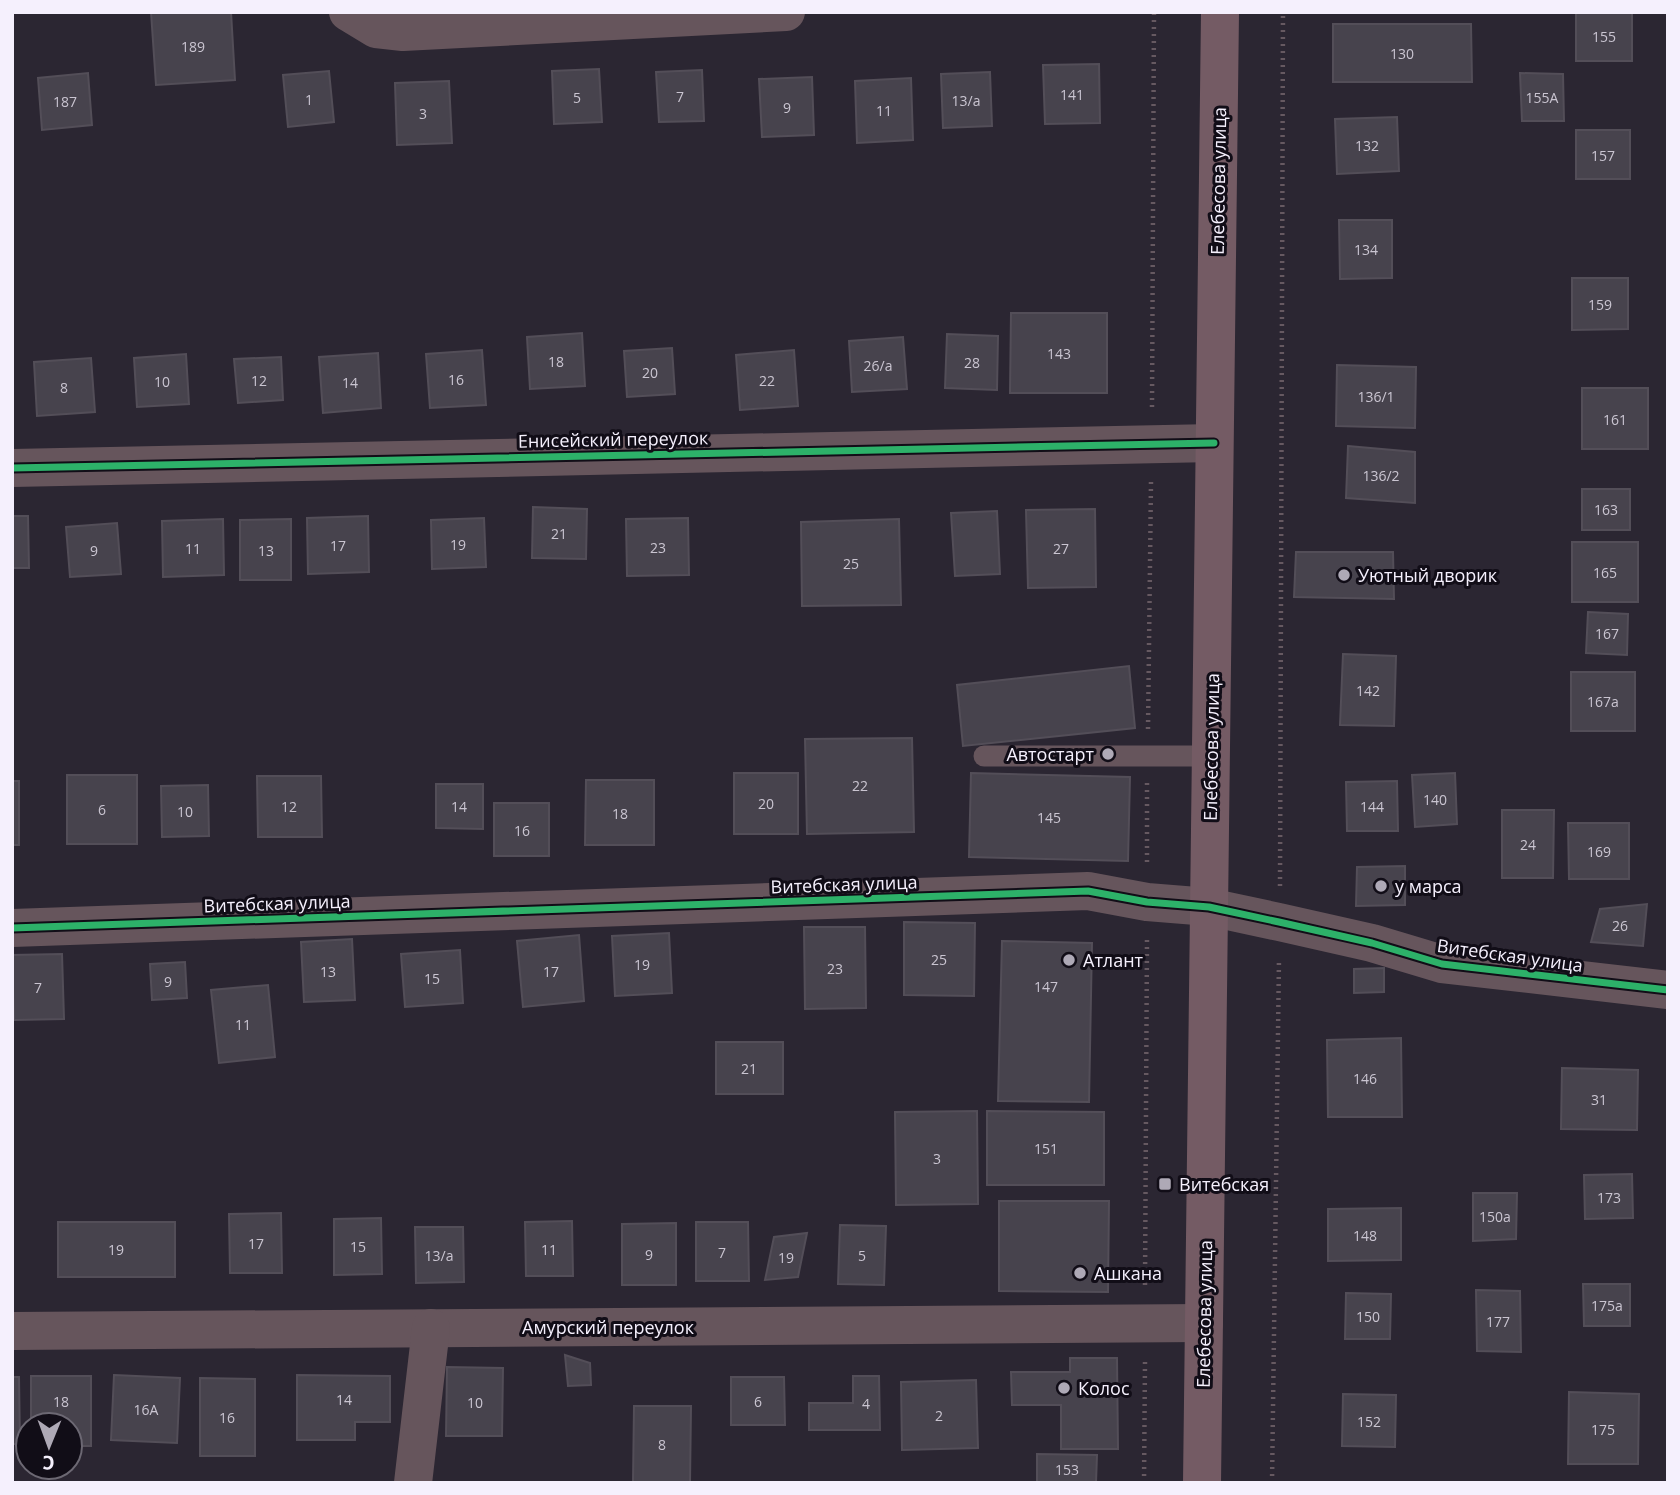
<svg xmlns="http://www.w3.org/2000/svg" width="1680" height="1495" viewBox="0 0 1680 1495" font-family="'Open Sans',sans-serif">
<rect width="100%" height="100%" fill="#2b2632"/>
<!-- building -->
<g fill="#47434d" stroke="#534e58" stroke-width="2">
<polygon points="151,12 231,12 235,80 156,85"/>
<rect x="1576" y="12" width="56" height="49"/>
<polygon points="1333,24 1471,24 1472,82 1333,82"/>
<polygon points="1099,64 1100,123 1045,124 1043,65"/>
<polygon points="599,69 602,122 554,124 552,71"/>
<polygon points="702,70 704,121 659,122 656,72"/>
<polygon points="329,71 334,122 288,127 283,75"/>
<polygon points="990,72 992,126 943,128 941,74"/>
<polygon points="88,73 92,125 42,130 38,78"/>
<polygon points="1520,73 1563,74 1564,121 1522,121"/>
<polygon points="812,77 814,135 762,137 759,79"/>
<polygon points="911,78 913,140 857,143 855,81"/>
<polygon points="449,81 452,143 397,145 395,83"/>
<polygon points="1397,117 1399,171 1337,174 1335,119"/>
<rect x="1576" y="130" width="54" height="49"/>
<polygon points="1339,220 1392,220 1392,278 1340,279"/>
<polygon points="1572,278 1628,278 1628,329 1572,330"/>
<polygon points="1011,313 1107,313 1107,393 1010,393"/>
<polygon points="582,333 585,386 530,389 527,337"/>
<polygon points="947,334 998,336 997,390 945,388"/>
<polygon points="903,337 907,389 852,392 849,341"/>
<polygon points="672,348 675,394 627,397 624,351"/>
<polygon points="482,350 486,405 430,408 426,354"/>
<polygon points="794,350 798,406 740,410 736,355"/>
<polygon points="378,353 381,408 323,413 319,357"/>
<polygon points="186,354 189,404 137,407 134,358"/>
<polygon points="281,357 283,400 238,403 234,359"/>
<polygon points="91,358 95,412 37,416 34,362"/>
<polygon points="1337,365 1416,367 1415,428 1336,426"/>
<rect x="1582" y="388" width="66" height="61"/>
<polygon points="1348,446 1415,452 1415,503 1346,498"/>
<rect x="1582" y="489" width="48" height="41"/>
<polygon points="533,507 587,509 586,559 532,558"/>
<polygon points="1095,509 1096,587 1028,588 1026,510"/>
<polygon points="997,511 1000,574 955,576 951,513"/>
<polygon points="12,516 28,516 29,568 12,568"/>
<polygon points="368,516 369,572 308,574 307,518"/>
<polygon points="484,518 486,567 432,569 431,520"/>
<polygon points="688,518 689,575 627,576 626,519"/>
<polygon points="223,519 224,575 163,577 162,521"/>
<polygon points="291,519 291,580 240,580 240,520"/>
<polygon points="899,519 901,605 802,606 801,522"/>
<polygon points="117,523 121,574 70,577 66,527"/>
<rect x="1572" y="542" width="66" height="60"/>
<polygon points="1296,552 1393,552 1394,599 1294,597"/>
<polygon points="1588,612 1628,614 1627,655 1586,653"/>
<polygon points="1343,654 1396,656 1394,726 1340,725"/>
<polygon points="1129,666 1135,728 963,746 957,685"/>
<rect x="1571" y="672" width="64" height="59"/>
<polygon points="912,738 914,832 807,834 805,739"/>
<rect x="734" y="773" width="64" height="61"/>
<polygon points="971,773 1130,777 1128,861 969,857"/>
<polygon points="1455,773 1457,824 1415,827 1412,775"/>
<rect x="67" y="775" width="70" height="69"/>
<polygon points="257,776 321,776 322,837 258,837"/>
<polygon points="586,780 654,780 654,845 585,845"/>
<rect x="12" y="781" width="7" height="64"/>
<polygon points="1397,781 1398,831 1347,831 1346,782"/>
<polygon points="436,784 483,784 483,829 436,828"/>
<polygon points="208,785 209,836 162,837 161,786"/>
<rect x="494" y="803" width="55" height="53"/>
<polygon points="1502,810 1554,810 1553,878 1502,878"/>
<polygon points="1568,823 1629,823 1629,879 1569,879"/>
<polygon points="1405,866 1405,905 1356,906 1357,867"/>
<polygon points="1647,904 1643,946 1591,942 1600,909"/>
<polygon points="904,922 975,923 974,996 904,995"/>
<polygon points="804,927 865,927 866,1008 805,1009"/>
<polygon points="669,933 672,993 615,996 612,936"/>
<polygon points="579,935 584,1001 523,1007 517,941"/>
<polygon points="352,939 355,1000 304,1002 301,942"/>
<polygon points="1002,941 1092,943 1089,1102 998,1101"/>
<polygon points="460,950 463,1003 405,1007 401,954"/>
<polygon points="62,954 64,1019 14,1020 12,955"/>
<polygon points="185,962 187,998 152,1000 150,964"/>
<polygon points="1384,968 1384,992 1354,993 1354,969"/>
<polygon points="268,985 275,1057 219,1063 211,990"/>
<polygon points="1401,1038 1402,1117 1328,1117 1327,1040"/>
<rect x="716" y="1042" width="67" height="52"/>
<polygon points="1562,1068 1638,1070 1637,1130 1561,1129"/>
<polygon points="977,1111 978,1204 896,1205 895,1112"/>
<polygon points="987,1111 1104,1112 1104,1185 987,1185"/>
<polygon points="1632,1174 1633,1218 1585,1219 1584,1175"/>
<polygon points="1473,1193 1517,1193 1516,1239 1473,1241"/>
<polygon points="999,1201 1109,1201 1108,1292 999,1291"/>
<polygon points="1401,1208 1401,1260 1328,1261 1328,1209"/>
<polygon points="281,1213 282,1273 230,1273 229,1214"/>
<polygon points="381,1218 382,1274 334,1275 334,1219"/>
<polygon points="572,1221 573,1276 526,1276 525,1222"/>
<rect x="58" y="1222" width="117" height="55"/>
<polygon points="696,1222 748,1222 749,1281 696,1281"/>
<polygon points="676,1223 676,1285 622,1285 622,1224"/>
<polygon points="840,1225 886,1226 884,1285 838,1284"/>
<polygon points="415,1227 463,1227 464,1282 416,1283"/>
<polygon points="807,1233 798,1277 765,1280 774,1237"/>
<polygon points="1583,1284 1630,1284 1630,1326 1584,1326"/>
<polygon points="1476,1290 1520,1291 1521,1352 1477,1351"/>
<polygon points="1346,1293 1391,1294 1390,1339 1345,1339"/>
<polygon points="565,1355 590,1363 591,1385 568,1386"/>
<polygon points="1070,1358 1117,1358 1118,1449 1061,1449 1061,1405 1012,1405 1011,1372 1070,1372"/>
<polygon points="447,1367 503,1368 502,1436 446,1436"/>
<polygon points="114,1375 180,1378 177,1443 111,1440"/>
<polygon points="297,1375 390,1376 390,1422 355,1422 355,1440 297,1440"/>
<polygon points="31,1376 91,1376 91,1446 70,1446 70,1425 31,1425"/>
<polygon points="853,1376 879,1376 880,1430 809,1430 809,1403 853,1403"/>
<polygon points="12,1377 19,1377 20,1444 12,1444"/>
<polygon points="731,1377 784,1377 785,1425 731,1425"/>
<polygon points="200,1378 255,1379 255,1456 200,1456"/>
<polygon points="976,1380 978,1448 902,1450 901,1382"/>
<polygon points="1569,1392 1639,1394 1638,1464 1568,1464"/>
<polygon points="1343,1394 1396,1395 1395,1447 1342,1446"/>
<polygon points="634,1406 691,1406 690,1483 633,1483"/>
<polygon points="1037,1454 1097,1455 1096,1483 1037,1483"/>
</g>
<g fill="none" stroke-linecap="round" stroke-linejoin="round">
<!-- path -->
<g stroke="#665961" stroke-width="4.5" stroke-dasharray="2 5" stroke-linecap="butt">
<polyline points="1152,407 1154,12"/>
<polyline points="1148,729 1151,482"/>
<polyline points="1147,783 1147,865"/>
<polyline points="1280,886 1283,12"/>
<polyline points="1145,1285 1147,937"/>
<polyline points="1144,1483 1145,1361"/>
<polyline points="1272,1483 1279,958"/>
</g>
<!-- service -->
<polyline stroke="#66555c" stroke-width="21" points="984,756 1211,756"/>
<!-- minor -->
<g stroke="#66555c" stroke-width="38">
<polyline points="348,12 376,29 403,32 786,12"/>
<polyline points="12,468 1214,443"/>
<polyline points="12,928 1088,891 1147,902 1209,907 1279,922 1372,943 1442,964 1668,990"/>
<polyline points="12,1331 1204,1323"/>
<polyline points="413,1483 431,1328"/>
</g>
<!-- primary -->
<polyline stroke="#745b64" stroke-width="38" points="1202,1483 1220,12"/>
<!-- cycleway casing -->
<g stroke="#110d17" stroke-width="11">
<g id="cycleway">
<polyline points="12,468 1214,443"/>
<polyline points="12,928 1088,891 1147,902 1209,907 1279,922 1372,943 1442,964 1668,990"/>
</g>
</g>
<!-- cycleway -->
<use href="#cycleway" stroke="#2db169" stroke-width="7"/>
</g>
<!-- markers -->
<g fill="#aea9b6" stroke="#110d17" stroke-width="2.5">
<circle cx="1344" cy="575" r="7"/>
<circle cx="1108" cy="754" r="7"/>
<circle cx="1381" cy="886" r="7"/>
<circle cx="1069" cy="960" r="7"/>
<rect x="1158" y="1177" width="14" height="14" rx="3.5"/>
<circle cx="1080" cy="1273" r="7"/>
<circle cx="1064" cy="1388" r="7"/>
</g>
<g text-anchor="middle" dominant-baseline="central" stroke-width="6" stroke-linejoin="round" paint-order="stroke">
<!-- number labels -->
<g font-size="14" fill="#cac5d1">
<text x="1604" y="36">155</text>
<text x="193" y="46">189</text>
<text x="1402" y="53">130</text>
<text x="1072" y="94">141</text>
<text x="680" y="96">7</text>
<text x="577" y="97">5</text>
<text x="1542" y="97">155А</text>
<text x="309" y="99">1</text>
<text x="966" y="100">13/а</text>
<text x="65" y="101">187</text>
<text x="787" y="107">9</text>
<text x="884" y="110">11</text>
<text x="423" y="113">3</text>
<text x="1367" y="145">132</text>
<text x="1603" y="155">157</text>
<text x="1366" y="249">134</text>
<text x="1600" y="304">159</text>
<text x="1059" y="353">143</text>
<text x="556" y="361">18</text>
<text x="972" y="362">28</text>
<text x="878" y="365">26/а</text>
<text x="650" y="372">20</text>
<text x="456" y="379">16</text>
<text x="259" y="380">12</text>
<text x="767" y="380">22</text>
<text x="162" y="381">10</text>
<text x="350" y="382">14</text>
<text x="64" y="387">8</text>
<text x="1376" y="396">136/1</text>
<text x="1615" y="419">161</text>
<text x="1381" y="475">136/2</text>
<text x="1606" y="509">163</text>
<text x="559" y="533">21</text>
<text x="458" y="544">19</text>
<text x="338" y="545">17</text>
<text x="658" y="547">23</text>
<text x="193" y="548">11</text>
<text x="1061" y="548">27</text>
<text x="94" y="550">9</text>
<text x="266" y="550">13</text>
<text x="851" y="563">25</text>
<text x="1605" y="572">165</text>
<text x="1607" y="633">167</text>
<text x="1368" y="690">142</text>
<text x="1603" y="701">167а</text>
<text x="860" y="785">22</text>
<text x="1435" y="799">140</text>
<text x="766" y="803">20</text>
<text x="289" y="806">12</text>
<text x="459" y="806">14</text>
<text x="1372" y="806">144</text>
<text x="102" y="809">6</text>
<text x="185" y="811">10</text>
<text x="620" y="813">18</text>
<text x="1049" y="817">145</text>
<text x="522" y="830">16</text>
<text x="1528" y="844">24</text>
<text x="1599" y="851">169</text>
<text x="1620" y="925">26</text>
<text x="939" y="959">25</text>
<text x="642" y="964">19</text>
<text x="835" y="968">23</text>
<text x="328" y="971">13</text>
<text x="551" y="971">17</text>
<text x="432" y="978">15</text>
<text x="168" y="981">9</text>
<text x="1046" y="986">147</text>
<text x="38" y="987">7</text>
<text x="243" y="1024">11</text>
<text x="749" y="1068">21</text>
<text x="1365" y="1078">146</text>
<text x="1599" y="1099">31</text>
<text x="1046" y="1148">151</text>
<text x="937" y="1158">3</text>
<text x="1609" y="1197">173</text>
<text x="1495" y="1216">150а</text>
<text x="1365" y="1235">148</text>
<text x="256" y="1243">17</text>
<text x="358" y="1246">15</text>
<text x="116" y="1249">19</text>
<text x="549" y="1249">11</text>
<text x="722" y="1252">7</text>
<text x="649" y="1254">9</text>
<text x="439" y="1255">13/а</text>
<text x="862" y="1255">5</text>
<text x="786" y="1257">19</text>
<text x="1607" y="1305">175а</text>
<text x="1368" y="1316">150</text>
<text x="1498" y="1321">177</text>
<text x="344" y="1399">14</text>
<text x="61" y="1401">18</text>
<text x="758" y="1401">6</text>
<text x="475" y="1402">10</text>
<text x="866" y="1403">4</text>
<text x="146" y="1409">16А</text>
<text x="939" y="1415">2</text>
<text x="227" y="1417">16</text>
<text x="1369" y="1421">152</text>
<text x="1603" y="1429">175</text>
<text x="662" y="1444">8</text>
<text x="1067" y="1469">153</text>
</g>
<!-- street labels -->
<g font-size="18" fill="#f5f0fd" stroke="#110d17">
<text transform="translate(1218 181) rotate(-89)">Елебесова улица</text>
<text transform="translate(613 439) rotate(-1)">Енисейский переулок</text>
<text transform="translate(1211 747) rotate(-89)">Елебесова улица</text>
<text transform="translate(844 884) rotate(-2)">Витебская улица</text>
<text transform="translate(277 903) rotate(-2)">Витебская улица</text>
<text transform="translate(1510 955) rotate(8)">Витебская улица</text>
<text transform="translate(1204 1314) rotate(-89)">Елебесова улица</text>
<text x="608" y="1327">Амурский переулок</text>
</g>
<!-- poi labels -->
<g font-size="18" fill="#f5f0fd" stroke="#110d17" text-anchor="start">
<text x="1358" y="575">Уютный дворик</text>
<text x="1094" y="754" text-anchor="end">Автостарт</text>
<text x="1395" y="886">у марса</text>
<text x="1083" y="960">Атлант</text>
<text x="1179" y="1184">Витебская</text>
<text x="1094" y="1273">Ашкана</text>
<text x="1078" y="1388">Колос</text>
</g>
</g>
<!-- border -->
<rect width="1680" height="1495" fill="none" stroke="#f5f0fd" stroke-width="28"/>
<!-- north arrow -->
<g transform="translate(49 1446) rotate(181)"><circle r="33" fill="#110d17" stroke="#6c6873" stroke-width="2"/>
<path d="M0-5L12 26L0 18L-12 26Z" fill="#aea9b6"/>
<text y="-10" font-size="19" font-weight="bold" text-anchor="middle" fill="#f5f0fd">С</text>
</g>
</svg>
